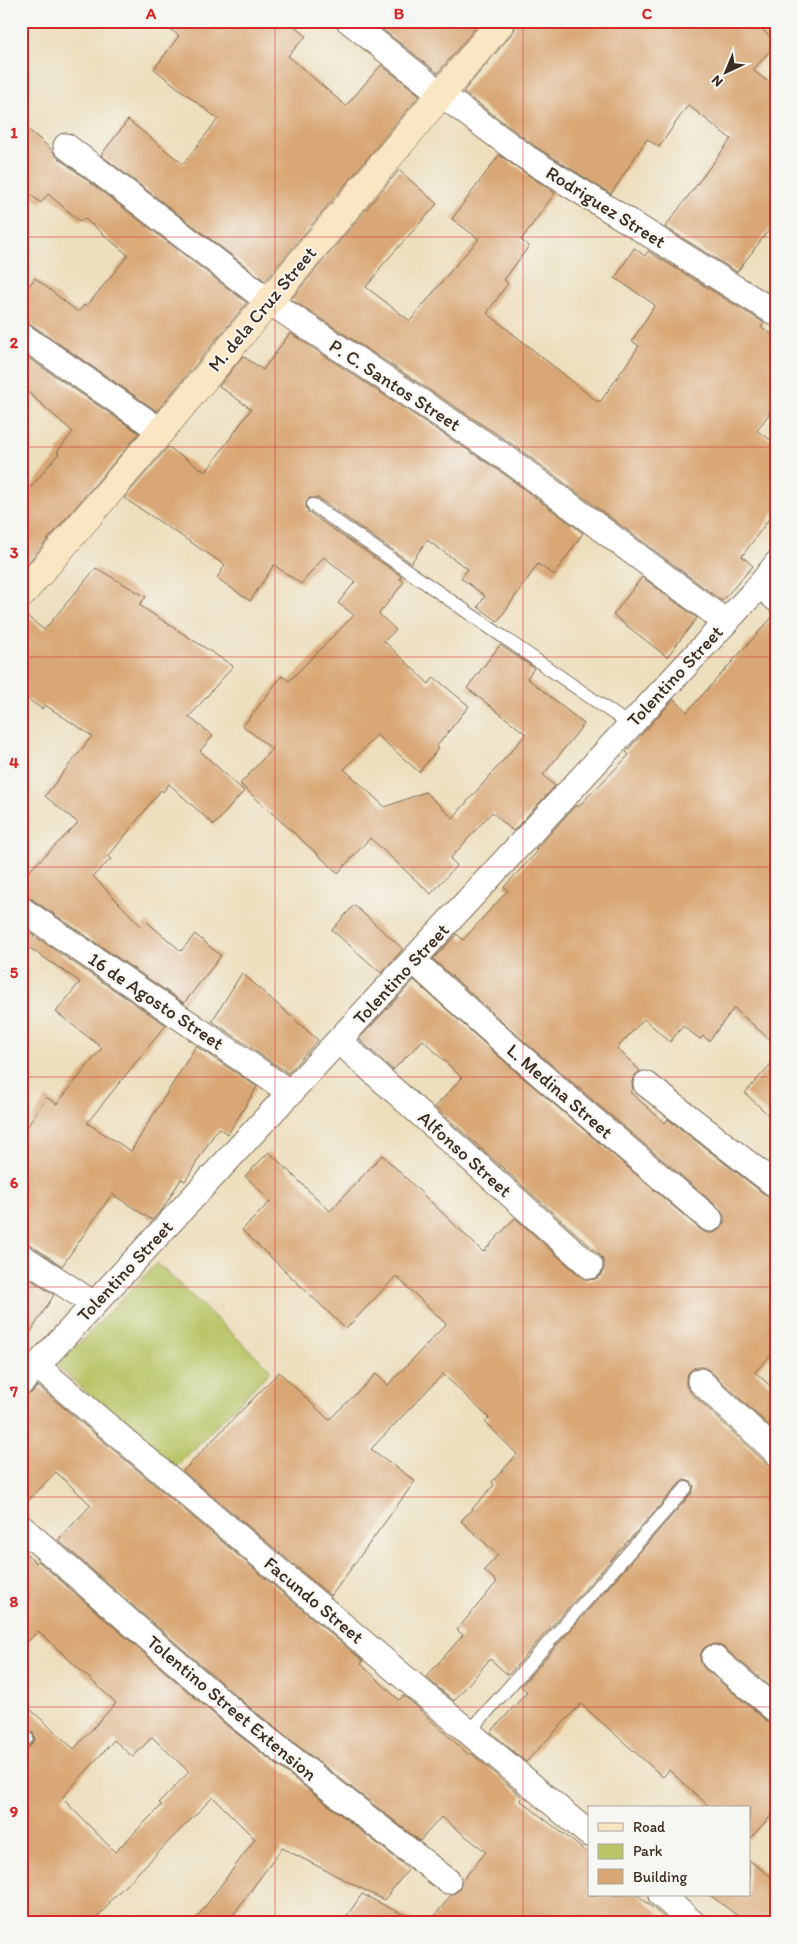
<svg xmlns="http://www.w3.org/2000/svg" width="798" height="1944" viewBox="0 0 798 1944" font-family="Itim,sans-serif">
<rect width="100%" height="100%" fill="#f6f6f2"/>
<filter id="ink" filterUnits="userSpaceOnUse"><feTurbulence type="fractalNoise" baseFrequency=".02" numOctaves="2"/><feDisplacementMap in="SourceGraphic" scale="10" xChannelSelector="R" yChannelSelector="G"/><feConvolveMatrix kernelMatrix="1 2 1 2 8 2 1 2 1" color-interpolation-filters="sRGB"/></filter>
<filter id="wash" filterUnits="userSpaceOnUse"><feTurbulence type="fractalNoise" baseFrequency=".0096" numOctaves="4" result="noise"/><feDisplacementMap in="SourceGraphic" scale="20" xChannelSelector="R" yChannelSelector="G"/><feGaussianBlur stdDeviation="1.12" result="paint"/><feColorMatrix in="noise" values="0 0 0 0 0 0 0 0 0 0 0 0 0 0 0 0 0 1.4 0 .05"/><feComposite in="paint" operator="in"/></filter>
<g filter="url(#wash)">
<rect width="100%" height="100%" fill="#eddebc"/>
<!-- green -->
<polygon fill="#b8c465" stroke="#7a7742" points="157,1263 271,1370 173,1470 57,1366"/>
<g id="blocks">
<!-- building -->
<g fill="#d9a774" fill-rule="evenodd">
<polygon points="160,21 289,21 306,36 288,56 346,106 381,65 420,95 265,281 101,155 128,120 183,164 218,119 154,69 179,36"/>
<polygon points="372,21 481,21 438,73"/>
<polygon points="517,21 753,21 777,43 753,70 777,89 777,219 737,272 665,227 731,139 688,105 659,147 647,139 611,194 535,146 463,92 514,31"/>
<polygon points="21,123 52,150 57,157 247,303 157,411 29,323 21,321 21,296 35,278 78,312 84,305 86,307 128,255 84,218 81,222 48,194 41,203 21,187"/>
<polygon points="499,155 555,193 521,240 529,246 504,280 508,283 487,313 598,402 600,400 601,401 639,346 632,341 655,305 615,278 634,248 645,256 648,251 756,318 764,323 761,327 777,338 777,402 757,431 777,444 777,508 742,556 753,566 722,601 518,448 291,299 399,170 437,204 379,269 380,270 366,287 410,321 454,267 479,239 452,219"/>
<polygon points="290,333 501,472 583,533 554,575 538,564 498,621 478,607 485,596 461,578 468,569 427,540 411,563 318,498 310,498 306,501 306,508 308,512 401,576 400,579 404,582 379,614 396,630 384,641 429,684 434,677 469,706 436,747 438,749 419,772 377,735 344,769 385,807 425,792 453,818 526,734 467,688 500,645 534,668 527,678 584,724 543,775 555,786 513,831 492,812 450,859 457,865 431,894 370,838 338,873 240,784 272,749 243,726 282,676 289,681 354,615 338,603 355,582 324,557 301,584 274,565 250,601 217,578 225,565 124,498 168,447 206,472 251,409 219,386 243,356 263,370"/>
<polygon points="21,353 139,433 21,571 21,499 59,453 57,452 73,432 21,386"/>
<polygon points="96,568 146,597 139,605 233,666 189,717 213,736 200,751 244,791 214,825 169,784 163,792 161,790 108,857 111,859 93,876 142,927 147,922 181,951 195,934 221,956 184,1003 29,897 21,895 21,879 78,823 45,796 92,736 45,705 42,709 21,694 21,611 44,630"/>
<polygon points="642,577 697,618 667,657 613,615"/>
<polygon points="775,614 777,614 777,1046 734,1008 709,1041 703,1036 700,1039 683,1026 670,1042 644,1019 617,1048 640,1071 634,1076 632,1082 633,1089 630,1092 665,1123 668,1119 768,1197 777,1200 777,1349 755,1372 777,1392 777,1433 709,1370 703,1367 695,1367 689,1372 686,1378 686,1386 690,1392 767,1464 777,1467 777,1692 723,1647 716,1644 709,1645 703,1649 700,1656 701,1663 705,1669 768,1722 777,1725 777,1809 749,1840 749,1808 711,1808 669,1770 663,1777 581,1704 526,1762 491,1732 527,1692 521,1686 692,1493 694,1486 691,1482 684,1480 680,1483 508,1675 490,1659 454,1701 426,1677 463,1635 457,1630 497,1582 484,1570 498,1555 461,1521 494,1485 492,1482 517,1454 485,1422 489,1418 443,1374 371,1449 415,1481 331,1596 183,1471 279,1372 329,1420 376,1374 388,1385 446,1324 396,1276 346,1329 242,1230 271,1201 245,1176 269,1152 330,1211 382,1155 483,1252 515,1218 581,1277 588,1280 595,1279 600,1276 604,1269 604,1262 600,1255 435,1107 462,1078 423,1040 393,1070 359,1039 414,980 514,1070 701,1230 707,1233 714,1233 721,1228 724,1222 724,1215 719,1208 533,1049 433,959 457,934 463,940 508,890 504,887 537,852 535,850 576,805 578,807 629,755 626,752 674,699 687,712"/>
<polygon points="354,905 403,949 381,973 332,930"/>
<polygon points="21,927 166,1025 87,1123 131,1151 196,1046 257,1087 228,1134 218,1128 185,1181 181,1179 162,1210 152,1220 112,1194 62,1266 29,1244 21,1242 21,1137 46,1097 57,1104 102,1048 56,1012 80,982 21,942"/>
<polygon points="242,973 318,1040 288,1073 212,1021"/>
<polygon points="777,1057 777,1123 745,1093"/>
<polygon points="21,1273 54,1295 21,1347"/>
<polygon points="38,1386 363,1661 361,1664 399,1700 403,1696 408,1699 469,1755 471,1753 522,1797 520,1800 589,1854 589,1895 638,1895 670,1923 429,1923 451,1895 459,1890 462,1881 486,1852 441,1817 420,1841 249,1707 58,1540 91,1505 56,1472 21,1508 21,1397 31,1393"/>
<path d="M21,1548L36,1563L38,1561L231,1729L401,1862L408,1870L384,1900L282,1848L227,1923H193L255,1839L213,1797L109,1902L110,1903L92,1923H21V1752L27,1750L35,1740L33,1733L30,1730L21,1732V1701L74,1749L116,1703L38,1631L21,1649ZM152,1737L189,1772L159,1803L162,1805L115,1852L62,1798L114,1740L133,1757Z"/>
<polygon points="749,1860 777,1881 777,1923 747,1923 710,1895 749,1895"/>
<polygon points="362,1894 420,1923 342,1923"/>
</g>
</g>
</g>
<g filter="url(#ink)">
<use href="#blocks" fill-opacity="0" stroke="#796955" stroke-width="1"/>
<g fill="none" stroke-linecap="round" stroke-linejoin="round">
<!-- lane casing -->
<g stroke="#796955" stroke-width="14">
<g id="lane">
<polyline points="313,505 630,725"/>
<polyline points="469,1732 686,1488"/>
<polyline points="21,1744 27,1738"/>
</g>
</g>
<!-- street casing -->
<g stroke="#796955" stroke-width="27">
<g id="street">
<polyline points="349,21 441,94 527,158 777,314"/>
<polyline points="66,146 268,301 509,460 726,622"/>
<polyline points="21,335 161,431"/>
<polyline points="760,585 777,600"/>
<polyline points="21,909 291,1093"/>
<path d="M414,961C510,1050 610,1134 710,1219"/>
<polyline points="339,1041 590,1266"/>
<polyline points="646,1084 777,1186"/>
<polyline points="21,1256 94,1304"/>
<polyline points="37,1366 589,1834"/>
<polyline points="700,1381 777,1453"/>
<polyline points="21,1383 726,622 760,585 777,563"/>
<polyline points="21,1527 240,1718 448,1881"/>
<polyline points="714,1658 777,1711"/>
<polyline points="661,1895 693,1923"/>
</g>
</g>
<!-- secondary casing -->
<g stroke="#796955" stroke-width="29">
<polyline id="secondary" points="21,595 161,431 502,21"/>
</g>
<!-- lane -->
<use href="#lane" stroke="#fff" stroke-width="12"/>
<!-- street -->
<use href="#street" stroke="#fff" stroke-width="25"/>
<!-- secondary -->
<use href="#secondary" stroke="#fbe6c4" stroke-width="28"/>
</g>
</g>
<!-- grid -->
<path fill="none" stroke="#d62828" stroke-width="1" stroke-opacity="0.55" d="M275,21V1923M523,21V1923M21,237H777M21,447H777M21,657H777M21,867H777M21,1077H777M21,1287H777M21,1497H777M21,1707H777"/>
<g text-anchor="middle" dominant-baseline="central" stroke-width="4" stroke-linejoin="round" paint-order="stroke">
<!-- street labels -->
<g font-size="19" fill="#3b2a1e" stroke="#f6f6f2">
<text transform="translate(606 207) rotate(32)">Rodriguez Street</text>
<text transform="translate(262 309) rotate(-50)">M. dela Cruz Street</text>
<text transform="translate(395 385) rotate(33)">P. C. Santos Street</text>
<text transform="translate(675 676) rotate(-47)">Tolentino Street</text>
<text transform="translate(401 974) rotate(-47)">Tolentino Street</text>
<text transform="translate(156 1001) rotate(34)">16 de Agosto Street</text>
<text transform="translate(560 1091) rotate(41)">L. Medina Street</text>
<text transform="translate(465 1154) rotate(42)">Alfonso Street</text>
<text transform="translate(125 1271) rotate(-47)">Tolentino Street</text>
<text transform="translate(314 1600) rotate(40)">Facundo Street</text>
<text transform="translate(232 1708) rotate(40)">Tolentino Street Extension</text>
</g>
</g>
<!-- margin -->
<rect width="798" height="1944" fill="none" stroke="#f6f6f2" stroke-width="55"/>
<!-- legend -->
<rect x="588" y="1806" width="162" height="90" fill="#f6f6f2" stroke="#aba49d"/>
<rect x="598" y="1823" width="25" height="8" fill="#fbe6c4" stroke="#aba49d"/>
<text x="633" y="1832" font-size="15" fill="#3b2a1e">Road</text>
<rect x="598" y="1844" width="25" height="15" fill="#b8c465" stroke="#aba49d"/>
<text x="633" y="1856" font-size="15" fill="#3b2a1e">Park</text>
<rect x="598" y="1869" width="25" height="15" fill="#d9a774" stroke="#aba49d"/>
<text x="633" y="1882" font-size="15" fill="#3b2a1e">Building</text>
<!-- north arrow -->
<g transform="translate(726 72) rotate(224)" stroke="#f6f6f2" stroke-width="4" paint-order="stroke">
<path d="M0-4L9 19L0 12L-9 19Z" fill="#3b2a1e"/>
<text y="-8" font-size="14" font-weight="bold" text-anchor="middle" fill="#3b2a1e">N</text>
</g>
<rect x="28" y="28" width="742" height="1888" fill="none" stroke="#d62828" stroke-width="2"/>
<g font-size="16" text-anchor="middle" font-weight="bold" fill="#d62828">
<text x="151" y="19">A</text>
<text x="399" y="19">B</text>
<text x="647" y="19">C</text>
<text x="14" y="138">1</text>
<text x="14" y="348">2</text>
<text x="14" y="558">3</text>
<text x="14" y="768">4</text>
<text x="14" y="978">5</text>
<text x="14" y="1188">6</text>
<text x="14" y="1397">7</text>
<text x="14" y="1607">8</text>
<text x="14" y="1817">9</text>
</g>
</svg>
